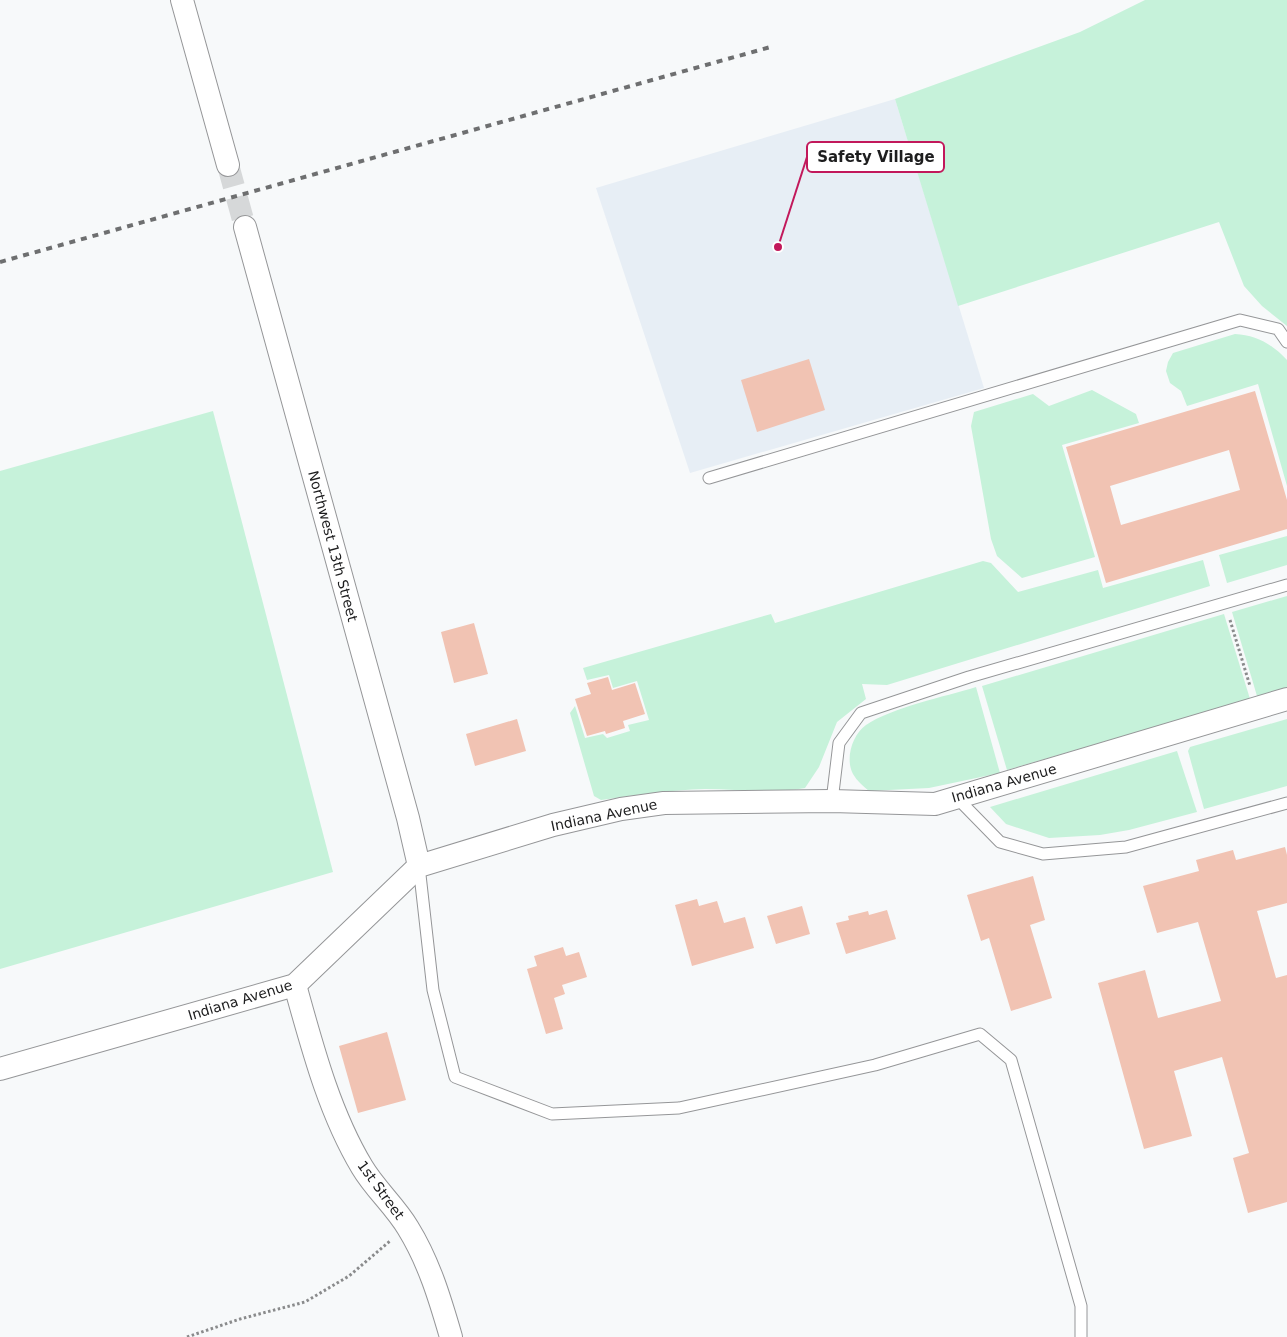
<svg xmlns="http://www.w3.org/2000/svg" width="1287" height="1337" viewBox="0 0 1287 1337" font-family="'DejaVu Sans',sans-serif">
<rect width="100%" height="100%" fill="#f7f9fa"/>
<!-- built -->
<polygon fill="#e7eef5" points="895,99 984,388 690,473 596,188"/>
<!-- green -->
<g fill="#c6f2da">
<polygon points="1145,0 1287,0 1287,326 1262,306 1244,286 1219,222 958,306 895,99 1080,32"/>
<path d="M1235,334C1256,335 1272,344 1287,360V486L1258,384L1187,406L1181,391L1170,383L1166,371L1168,362L1173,353Z"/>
<polygon points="1092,390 1136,414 1139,423 1062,445 1095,557 1022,578 997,556 991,539 971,426 974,412 1033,394 1049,406"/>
<polygon points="213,411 333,872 0,969 0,471"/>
<polygon points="1287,536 1287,565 1227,583 1219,555"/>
<path d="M1203,560L1210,586L887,685L862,684L866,699L837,722L819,767L805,788C772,794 738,789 705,789C670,790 636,795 601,800L594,796L570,713L575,706L585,738L603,734L607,738L630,731L628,725L649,720L637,681L613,688L609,675L587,680L583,668L771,614L775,623L983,561L991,563L1018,592L1098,570L1103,588Z"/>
<polygon points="1287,596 1287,689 1257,696 1232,612"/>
<polygon points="1224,614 1250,699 1007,770 982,686"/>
<path d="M976,687L1000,773L929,788L869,791C863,786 857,781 853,774C845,759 852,735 866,725C893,707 944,697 976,687Z"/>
<polygon points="1287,719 1287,786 1204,809 1188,751 1190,747"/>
<polygon points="1177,751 1197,812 1129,830 1100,835 1049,838 1006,824 990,807"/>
</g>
<!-- building -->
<g fill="#f1c3b3" fill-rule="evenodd">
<polygon points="809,359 825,410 757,432 741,380"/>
<path d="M1255,391L1287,500V529L1106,583L1066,447ZM1229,450L1240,490L1121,525L1110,486Z"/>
<polygon points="474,623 488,674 454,683 441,632"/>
<polygon points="608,677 612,690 635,683 645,714 623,721 625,728 606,734 605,731 587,736 575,699 591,694 587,683"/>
<polygon points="517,719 526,751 475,766 466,734"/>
<polygon points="1285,847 1287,855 1287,903 1257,911 1276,978 1287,975 1287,1202 1248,1213 1233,1158 1249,1153 1222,1057 1174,1071 1192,1136 1144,1149 1098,983 1145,970 1158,1018 1221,1001 1198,922 1157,933 1143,886 1199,871 1196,860 1233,850 1236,860"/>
<polygon points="1033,876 1045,920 1030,925 1052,998 1011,1011 989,938 981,941 967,895"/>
<polygon points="697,899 699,906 717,901 724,923 745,917 754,948 692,966 675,905"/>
<polygon points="802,906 810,934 776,944 767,916"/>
<polygon points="887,910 896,939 846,954 836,923 849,920 848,916 868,911 869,915"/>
<polygon points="563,947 566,956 579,952 587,977 562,985 565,994 554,998 563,1029 546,1034 527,969 537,966 534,956"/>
<polygon points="387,1032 406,1100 358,1113 339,1046"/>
</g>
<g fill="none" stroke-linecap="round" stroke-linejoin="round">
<!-- minor-tunnel -->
<polyline stroke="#d6d8d9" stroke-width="22" stroke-dasharray="22 11" stroke-linecap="butt" points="228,165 245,227"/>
<!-- service casing -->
<g stroke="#959698" stroke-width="13">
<g id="service">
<polyline points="709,478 1240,320 1278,329 1287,342"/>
<polyline points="956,797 1000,842 1043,854 1126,847 1287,803"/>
<polyline points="832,801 839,743 861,713 969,677 1287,585"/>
<polyline points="419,866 433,990 455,1077 552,1114 679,1108 875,1065 980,1034 1011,1060 1081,1306 1081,1337"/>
</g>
</g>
<!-- minor casing -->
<g stroke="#959698" stroke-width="24">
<g id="minor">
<polyline points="182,0 228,165"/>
<polyline points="245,227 408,818 419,866"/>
<path d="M295,985C312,1046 329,1112 362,1167C375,1189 395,1206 408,1228C429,1262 440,1299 451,1337"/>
<polyline points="0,1069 295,985 419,866 553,825 621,809 664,803 832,801 935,804 1287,699"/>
</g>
</g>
<!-- path -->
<g stroke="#8a8b8c" stroke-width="3" stroke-dasharray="2.5 2.5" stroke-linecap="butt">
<polyline points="1230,620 1250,686"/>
<polyline points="187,1337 240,1319 305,1302 349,1276 390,1241"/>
</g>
<!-- service -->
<use href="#service" stroke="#fff" stroke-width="11"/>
<!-- minor -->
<use href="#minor" stroke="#fff" stroke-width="22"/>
<!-- rail -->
<polyline stroke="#6e6f70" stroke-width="4" stroke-dasharray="6 6" stroke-linecap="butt" points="0,262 774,46"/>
</g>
<g text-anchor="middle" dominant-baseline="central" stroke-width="4.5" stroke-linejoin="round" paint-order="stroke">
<!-- street labels -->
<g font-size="14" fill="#1d1d1e" stroke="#fff">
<text transform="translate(333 546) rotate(75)">Northwest 13th Street</text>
<text transform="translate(1004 783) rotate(-16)">Indiana Avenue</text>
<text transform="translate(604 815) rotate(-12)">Indiana Avenue</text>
<text transform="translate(240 1000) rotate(-17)">Indiana Avenue</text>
<text transform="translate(381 1190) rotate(54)">1st Street</text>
</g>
</g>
<!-- callouts -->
<path fill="none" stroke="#c2185b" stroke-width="2" d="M778 247L807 157"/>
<circle fill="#c2185b" stroke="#fff" stroke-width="2" cx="778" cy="247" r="5"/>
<rect fill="#fff" stroke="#c2185b" stroke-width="2" x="807" y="142" width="137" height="30" rx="5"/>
<g font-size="15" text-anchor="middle" font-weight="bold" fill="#1d1d1e">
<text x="876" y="162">Safety Village</text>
</g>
</svg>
